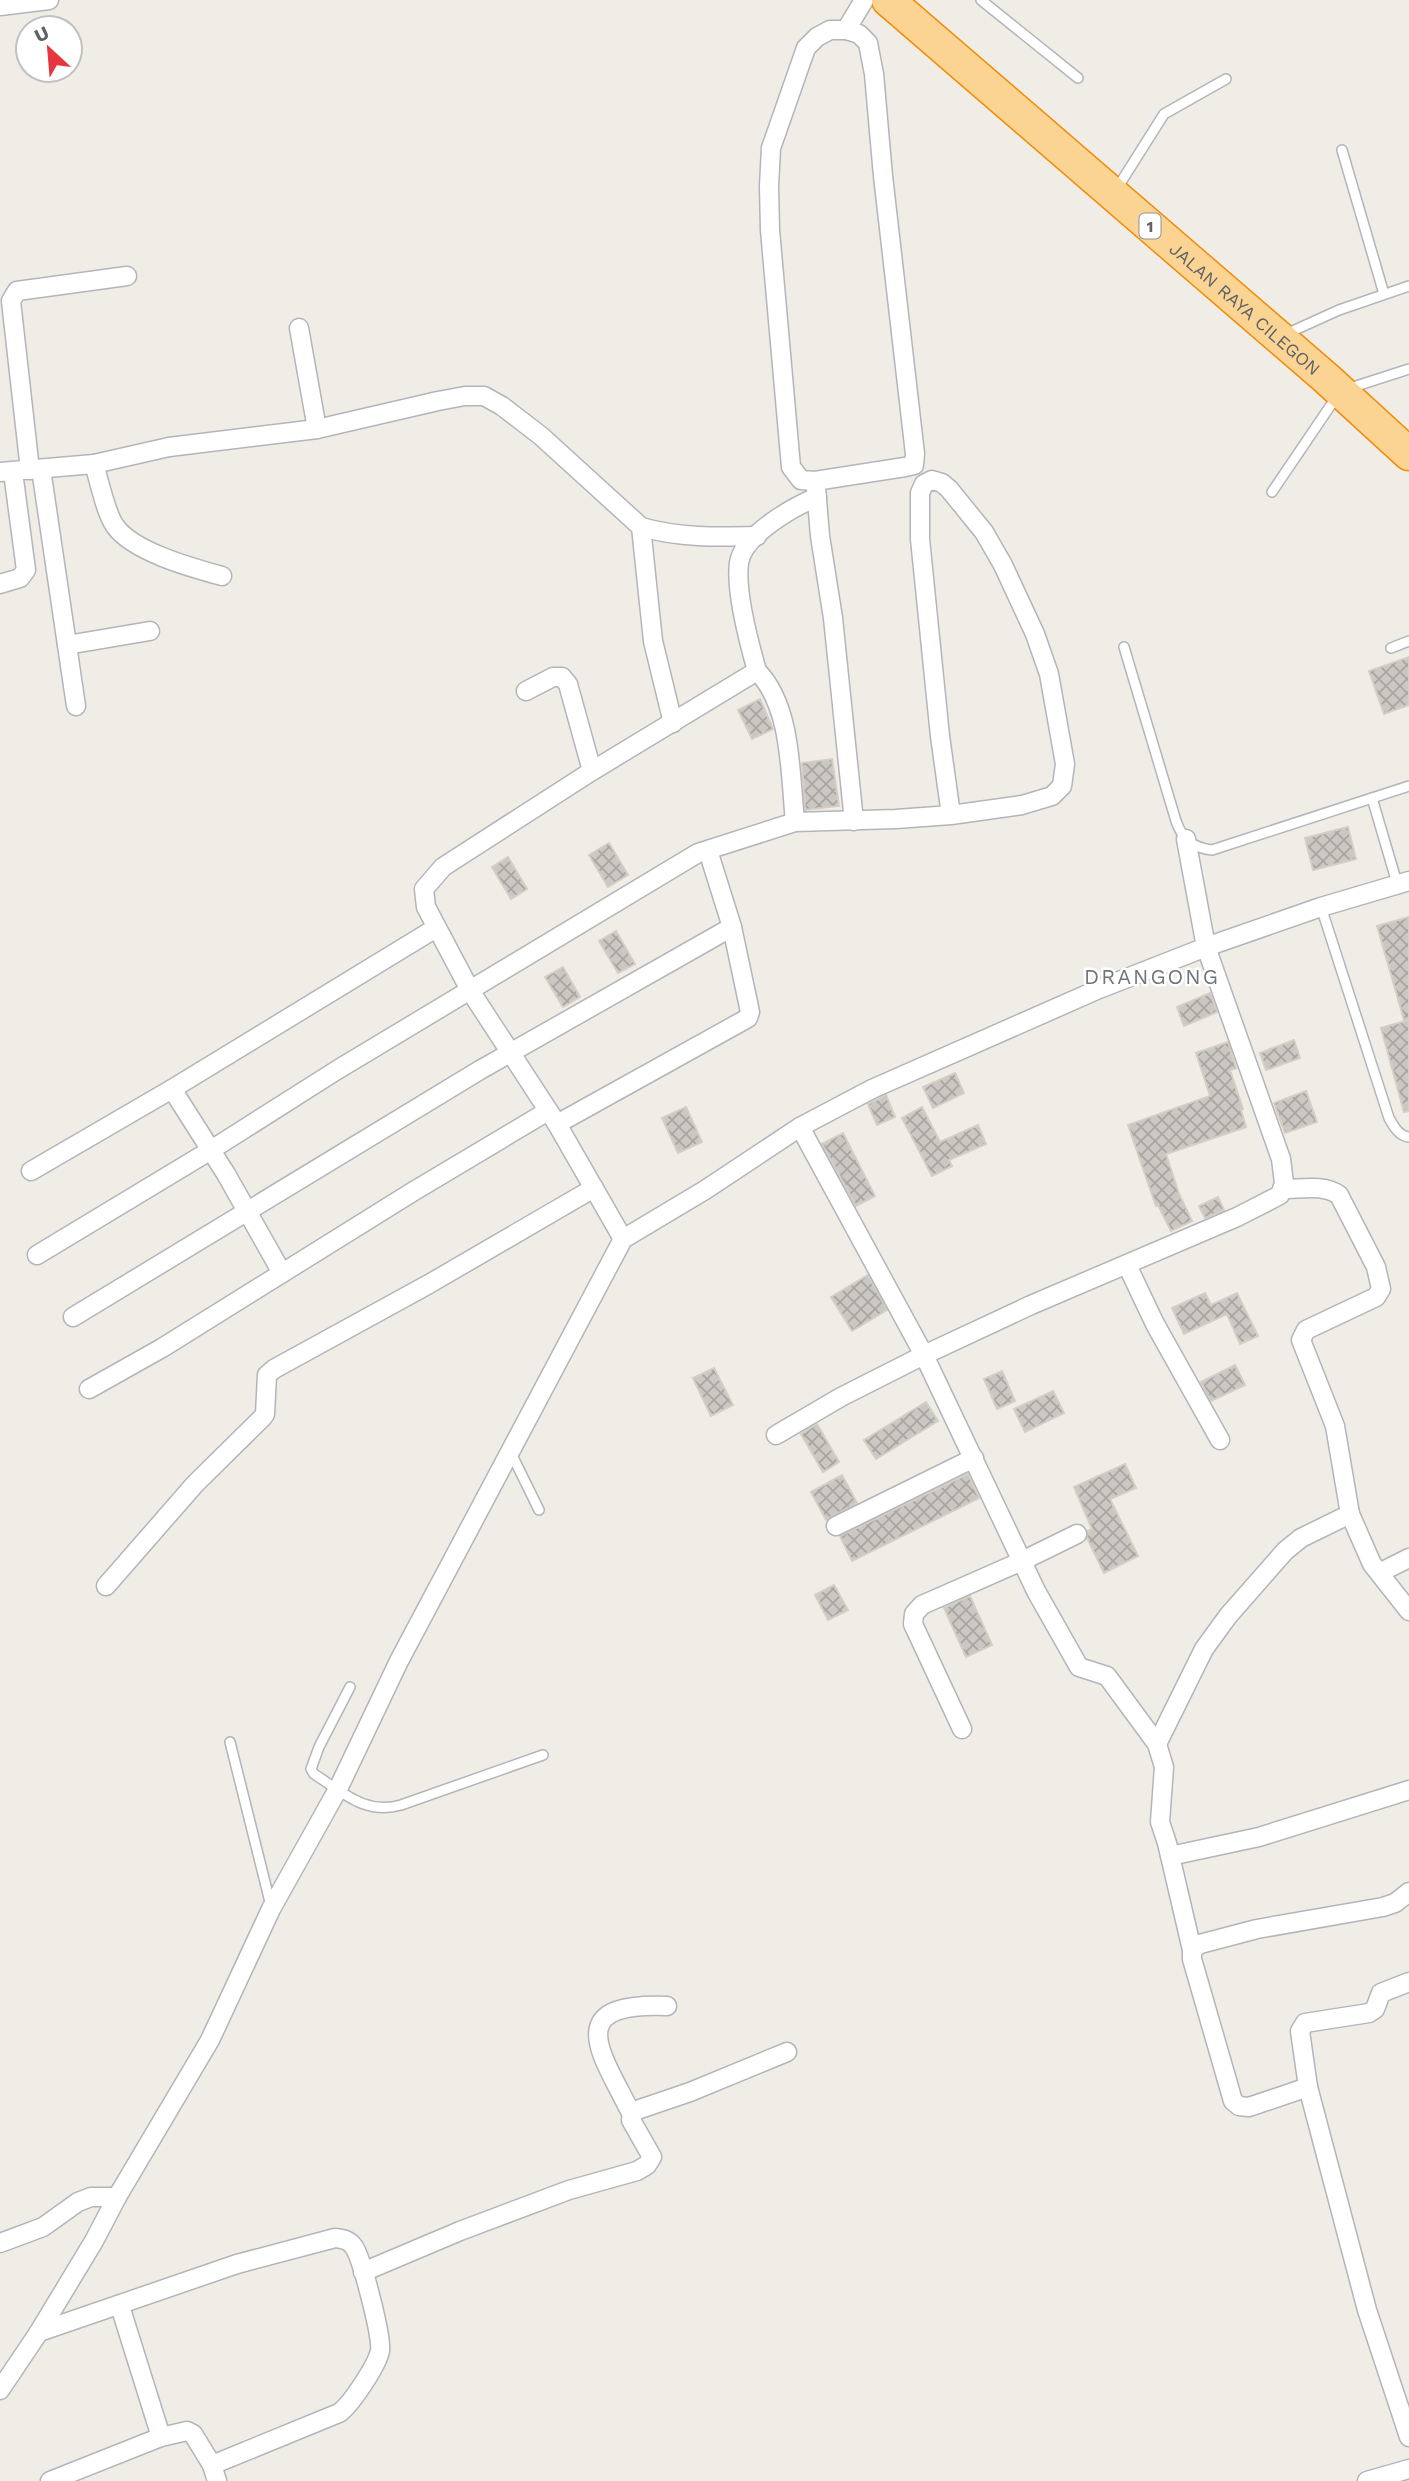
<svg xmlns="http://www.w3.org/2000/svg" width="1409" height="2481" viewBox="0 0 1409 2481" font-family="'Work Sans',sans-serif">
<defs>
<pattern id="building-cross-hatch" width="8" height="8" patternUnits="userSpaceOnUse" patternTransform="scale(1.75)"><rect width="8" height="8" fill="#cbc8c3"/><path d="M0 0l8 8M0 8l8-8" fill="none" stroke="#a8a6a2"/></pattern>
</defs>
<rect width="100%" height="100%" fill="#f0ede7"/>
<!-- building -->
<g fill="url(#building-cross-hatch)" stroke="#d5cec5" stroke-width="2">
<polygon points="1409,657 1409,705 1384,714 1369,671"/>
<polygon points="760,699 773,729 752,739 738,710"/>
<polygon points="832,759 839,806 805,810 802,763"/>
<polygon points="1348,827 1356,859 1313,870 1305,838"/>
<polygon points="609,843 628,875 608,887 589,855"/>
<polygon points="508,857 527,889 511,899 492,867"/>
<polygon points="1409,917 1409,1020 1404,1020 1377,926"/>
<polygon points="616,931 635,964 618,973 599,941"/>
<polygon points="563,967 580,997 563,1007 545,977"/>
<polygon points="1210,993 1217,1012 1184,1026 1177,1007"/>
<polygon points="1409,1020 1409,1111 1404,1112 1381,1028"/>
<polygon points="1294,1040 1300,1058 1266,1070 1260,1053"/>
<polygon points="1228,1042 1236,1068 1230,1070 1243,1109 1241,1110 1246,1127 1166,1154 1179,1194 1192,1221 1171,1231 1158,1205 1156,1206 1128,1125 1210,1096 1196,1053"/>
<polygon points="955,1073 964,1093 933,1108 923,1087"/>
<polygon points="1306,1091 1317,1122 1285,1133 1274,1103"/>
<polygon points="886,1095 895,1117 877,1125 868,1104"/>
<polygon points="686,1107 702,1142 678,1153 662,1118"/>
<polygon points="922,1107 940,1142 978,1125 986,1144 949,1160 952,1166 932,1176 902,1118"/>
<polygon points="843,1133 875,1196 856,1206 822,1144"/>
<polygon points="1218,1197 1224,1210 1205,1218 1199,1206"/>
<polygon points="868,1275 887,1310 852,1331 831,1297"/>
<polygon points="1205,1293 1211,1305 1237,1293 1258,1336 1240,1344 1227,1314 1184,1334 1172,1308"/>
<polygon points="1235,1365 1245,1385 1211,1401 1201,1382"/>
<polygon points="714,1368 733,1405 711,1416 693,1378"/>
<polygon points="1002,1371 1015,1401 997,1409 984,1379"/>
<polygon points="1053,1391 1064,1413 1025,1432 1014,1409"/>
<polygon points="926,1402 938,1421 876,1459 864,1440"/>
<polygon points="817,1424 839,1462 823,1472 801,1434"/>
<polygon points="1125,1464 1136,1488 1110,1499 1138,1556 1104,1573 1087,1538 1088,1531 1092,1529 1074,1487"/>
<polygon points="968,1474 979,1498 852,1561 840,1536"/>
<polygon points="842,1475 857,1503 826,1520 811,1492"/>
<polygon points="834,1585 848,1610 828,1620 815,1595"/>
<polygon points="970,1596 992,1645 966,1657 944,1608"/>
</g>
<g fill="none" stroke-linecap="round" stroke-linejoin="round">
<!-- lane casing -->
<g stroke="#b2b5b9" stroke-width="12">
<g id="lane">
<polyline points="981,0 1078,78"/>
<polyline points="1342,150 1384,294"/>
<polyline points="1116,190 1164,114 1226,79"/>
<polyline points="1286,334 1339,310 1409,286"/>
<polyline points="1347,389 1409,369"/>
<polyline points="1272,492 1337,396"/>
<path d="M1124,647L1176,821C1182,839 1193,848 1212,850L1409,786"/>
<polyline points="1391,648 1409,641"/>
<polyline points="1372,798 1397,883"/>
<path d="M1321,907L1389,1118C1394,1127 1399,1136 1409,1137"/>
<polyline points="511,1453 539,1510"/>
<path d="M350,1687L319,1747L311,1769L314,1774C344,1793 365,1815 401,1805L543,1755"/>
<polyline points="230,1742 271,1906"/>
</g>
</g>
<!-- street casing -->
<g stroke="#b2b5b9" stroke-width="21">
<g id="street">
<polyline points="0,6 49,0"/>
<polygon points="830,30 846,30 859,34 868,43 874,74 883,176 915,454 914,465 905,467 815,481 801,480 791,467 770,230 769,186 771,148 806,48 817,37"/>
<polyline points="846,30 864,0"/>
<polyline points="299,328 317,429"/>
<path d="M94,464C99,480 106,514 115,526C133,552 193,568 222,576"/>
<polyline points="41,469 76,706"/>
<polyline points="30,470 11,301 17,291 127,276"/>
<polyline points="0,472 94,464 169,447 317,429 438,401 465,396 484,396 502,406 541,436 641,527 653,641 673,723"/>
<polyline points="816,488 820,536 833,618 854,821"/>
<path d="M641,527C680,538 717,537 757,536"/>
<polyline points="0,584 20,578 26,570 13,472"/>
<polyline points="67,645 150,631"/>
<path d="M757,671C792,706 790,774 795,822"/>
<polyline points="526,691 553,677 562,677 568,684 592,771"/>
<polyline points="172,1089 226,1174 282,1273"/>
<polyline points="557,1124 748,1018 750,1012 732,927"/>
<polyline points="800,1127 924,1355 1036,1591 1079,1667 1107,1676 1157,1744 1164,1767 1160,1822 1167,1843 1192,1950"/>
<polyline points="31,1171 172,1089 436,928"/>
<path d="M1283,1189C1301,1189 1324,1184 1339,1195L1376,1267L1381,1289L1376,1297L1306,1330L1301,1340L1335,1426L1350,1514L1372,1564L1409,1611"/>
<path d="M623,1239L557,1124L471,992L426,907L424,889L443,867L592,771L757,671C749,643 735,592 739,563C743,535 793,507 817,497"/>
<polyline points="37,1255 211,1150 337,1070 698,853 795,822 896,819 951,815 1022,805 1052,796 1062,786 1065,764 1049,674 1035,634 1003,565 984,532 949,489 942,483 932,480 924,484 920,493 920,539 940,736 951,815"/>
<polyline points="1127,1265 1155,1324 1220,1440"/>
<polyline points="73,1317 480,1070 732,927 710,857 705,852"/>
<polyline points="89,1389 162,1348 414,1191 548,1111"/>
<polyline points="776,1435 841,1397 924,1355 1031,1305 1237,1217 1280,1195 1284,1183 1281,1159 1206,947 1186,839"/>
<polyline points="836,1526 974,1458"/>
<polyline points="1381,1572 1409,1558"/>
<polyline points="106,1586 195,1484 263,1417 265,1414 267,1375 274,1369 429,1284 594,1188"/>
<polyline points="962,1729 913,1624 914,1614 922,1605 1022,1561 1077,1534"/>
<polyline points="1157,1744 1204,1649 1228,1616 1285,1551 1301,1538 1350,1514"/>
<polyline points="1170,1856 1259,1837 1409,1790"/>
<polyline points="1409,1982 1381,1993 1375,2009 1369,2013 1305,2023 1300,2031 1308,2087 1367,2310 1409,2437"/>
<polyline points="1308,2087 1249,2107 1239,2106 1233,2101 1192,1959 1192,1950 1200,1944 1257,1929 1383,1907 1395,1903 1409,1892"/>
<path d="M632,2115C602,2054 560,2002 667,2006"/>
<polyline points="0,2243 43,2227 78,2202 91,2197 117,2197"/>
<polyline points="363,2272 460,2231 569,2190 637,2171 647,2165 652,2157 631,2120 632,2115 637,2110 690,2092 787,2052"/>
<polyline points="120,2306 161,2437 187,2431 193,2434 212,2465 217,2481"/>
<path d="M39,2332L237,2264L335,2238C344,2239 349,2240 354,2247C362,2259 382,2336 380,2351C377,2365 351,2405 339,2413L212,2465"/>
<polyline points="0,2390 39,2332 94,2241 117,2197 210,2040 271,1909 338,1789 399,1661 623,1239 705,1190 800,1127 872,1089 1099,989 1206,947 1321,907 1409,881"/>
<polyline points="50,2481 161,2437"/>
<polyline points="1367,2481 1409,2469"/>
</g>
</g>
<!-- highway casing -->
<g stroke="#f28b05" stroke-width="35">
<g id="highway">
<path id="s1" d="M888,0L1326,378L1409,454"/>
</g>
</g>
<!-- lane -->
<use href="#lane" stroke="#fff" stroke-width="9"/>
<!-- street -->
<use href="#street" stroke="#fff" stroke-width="18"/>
<!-- highway -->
<use href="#highway" stroke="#fbd493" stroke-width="32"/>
</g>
<g text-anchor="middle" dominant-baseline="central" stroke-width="5" stroke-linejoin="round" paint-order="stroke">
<!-- shield labels -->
<rect fill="#fff" stroke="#8e9295" stroke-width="2" x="1139.5" y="213.5" width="21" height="25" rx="5"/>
<g font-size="16" font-weight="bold" fill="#5e6367">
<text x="1150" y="226">1</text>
</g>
<!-- street labels -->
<g font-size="18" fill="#5e6367" stroke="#fff">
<text stroke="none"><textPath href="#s1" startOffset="472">JALAN RAYA CILEGON</textPath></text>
</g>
<!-- quarter labels -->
<g font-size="21" letter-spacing="2" fill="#6f7579" stroke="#fff">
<text x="1152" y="976">DRANGONG</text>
</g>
</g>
<!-- north arrow -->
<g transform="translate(49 49) rotate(334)"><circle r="33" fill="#ffffff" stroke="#bfc1c2" stroke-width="2"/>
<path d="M0-5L12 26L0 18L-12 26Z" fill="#e6373f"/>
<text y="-10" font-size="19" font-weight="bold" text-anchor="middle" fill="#5e6367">U</text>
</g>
</svg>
